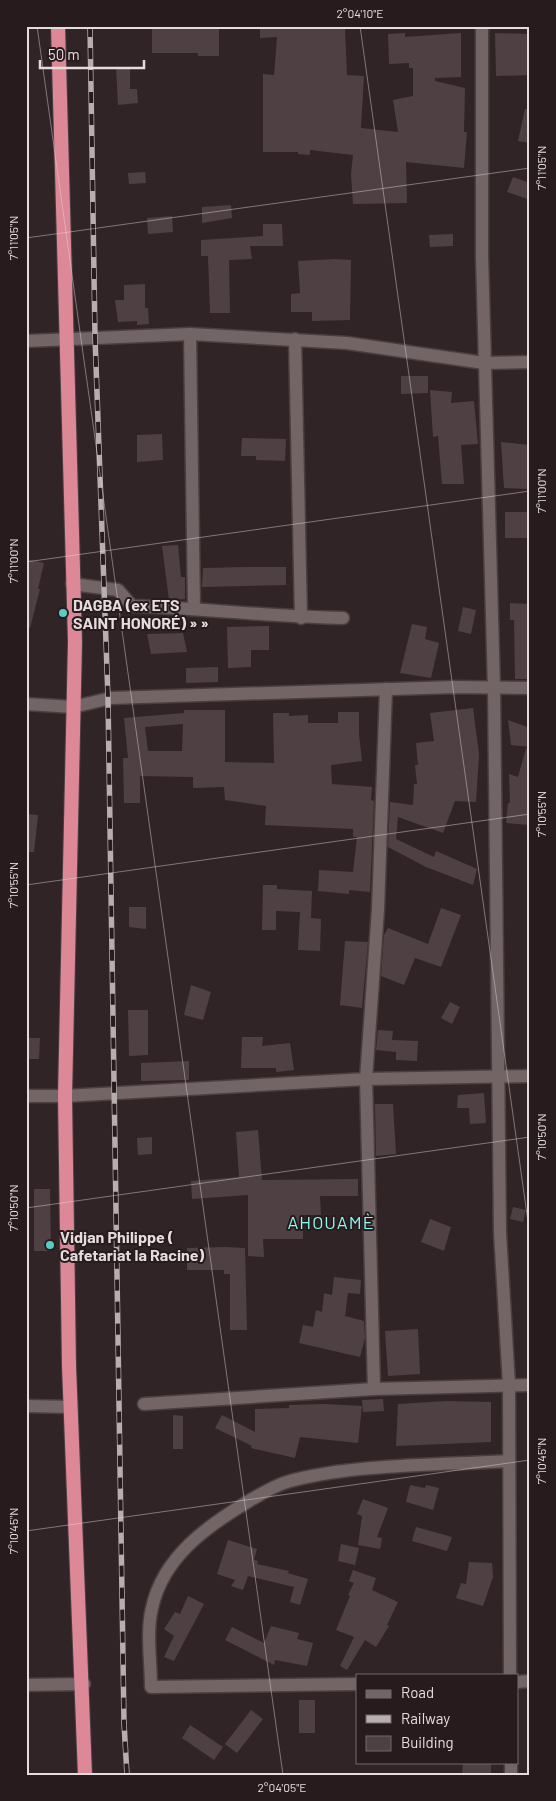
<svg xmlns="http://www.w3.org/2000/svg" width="556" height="1801" viewBox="0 0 556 1801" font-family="Barlow,sans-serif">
<rect width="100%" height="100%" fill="#312426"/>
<!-- building -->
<g fill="#4f4143" fill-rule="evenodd">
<polygon points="152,26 219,26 219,56 198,56 198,53 152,53"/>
<polygon points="260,26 345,28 347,75 364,76 361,128 398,132 393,100 413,96 413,68 409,68 409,63 389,64 388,34 405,33 405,37 461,33 461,77 435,78 435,81 465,88 464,132 467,132 464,168 406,162 407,203 353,204 351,174 353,155 310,150 310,155 298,154 298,152 263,152 263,74 274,75 277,37 260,38"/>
<polygon points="495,33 530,34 530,75 496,76"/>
<polygon points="116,67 130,67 130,89 137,89 138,103 118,105"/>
<polygon points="525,109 530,109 530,143 518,141"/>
<polygon points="145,172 146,183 129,184 128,173"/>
<polygon points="513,177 530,183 530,200 507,192"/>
<polygon points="231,205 232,218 202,223 202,207"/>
<polygon points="172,216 173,232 148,234 147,218"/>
<polygon points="263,224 282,224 283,246 250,246 252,259 229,260 230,313 210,313 208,256 201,256 201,240 263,236"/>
<polygon points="453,234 453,246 430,247 429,235"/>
<polygon points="335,259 351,260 350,320 312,321 312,312 291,312 291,294 300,293 298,261"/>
<polygon points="145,284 145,308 148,308 149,324 137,325 137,321 118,322 115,300 124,300 124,285"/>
<polygon points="401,376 428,376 428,393 401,394"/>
<polygon points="430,390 452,392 451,403 474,401 478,444 461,445 464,484 442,484 438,436 433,437"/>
<polygon points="162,434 163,460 137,462 137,435"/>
<polygon points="242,438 286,439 285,461 256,460 256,456 241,456"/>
<polygon points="501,442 530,445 530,489 504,488"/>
<rect x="505" y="512" width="25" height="26"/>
<polygon points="178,545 181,577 185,577 185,599 169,600 162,546"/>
<polygon points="26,559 44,563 38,589 40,589 30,628 26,628"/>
<polygon points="246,567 286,567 286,585 202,587 203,568"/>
<polygon points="510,603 530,604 530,679 515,679 514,620 510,620"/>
<polygon points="463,607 476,610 471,634 458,631"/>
<polygon points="412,624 427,627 425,639 439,643 431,678 400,673"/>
<polygon points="269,626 269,650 251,650 251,667 228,668 227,627"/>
<polygon points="183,633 187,652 151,654 147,634"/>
<polygon points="218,667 218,682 186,683 186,668"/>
<polygon points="473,708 479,754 476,802 455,801 443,833 398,817 396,839 434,857 436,851 477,869 473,885 426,867 388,847 390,802 413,805 414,784 417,784 415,765 418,765 416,743 434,741 430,713"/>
<path d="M184,710H225V762L274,763L273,713H289V716L308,715V723H338V712H359V734L362,761L331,765L332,784L372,787L371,800L374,801L370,892L349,890V894L318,891L319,870L353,872L357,837H353V829L265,825L266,806L225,800L224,787L193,788V777L140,776V803H124L123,758H128L124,718L184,713ZM183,724L182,751H148L145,727Z"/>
<polygon points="508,720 530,728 530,747 511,745"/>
<polygon points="526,748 530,749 530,825 506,823 508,803 510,803 509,774 518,777"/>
<polygon points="26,814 38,815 34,852 26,852"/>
<polygon points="263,885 277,885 277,889 312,891 311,918 321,919 320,951 298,950 300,912 276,911 276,930 262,930"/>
<polygon points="129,907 146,907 146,929 129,927"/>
<polygon points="441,908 461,915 441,967 415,958 404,985 381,976 384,935 388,928 428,944"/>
<polygon points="345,941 368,942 362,1008 340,1005"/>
<polygon points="191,985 211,992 203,1020 184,1015"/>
<polygon points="450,1002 460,1007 452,1024 441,1018"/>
<polygon points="128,1010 148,1010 148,1055 129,1056"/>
<polygon points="378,1030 393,1031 392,1040 418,1041 417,1061 396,1060 396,1052 376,1050"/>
<polygon points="242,1037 263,1037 262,1046 290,1043 294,1070 276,1072 276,1068 241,1068"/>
<polygon points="26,1038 40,1038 39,1059 26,1059"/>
<polygon points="189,1061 189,1080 141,1081 141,1063"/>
<polygon points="484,1093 486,1123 470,1124 469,1108 457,1108 458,1095"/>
<polygon points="375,1104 393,1104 396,1154 376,1156"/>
<polygon points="258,1130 262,1180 358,1179 358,1196 320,1196 321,1215 303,1215 303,1239 263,1239 264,1257 248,1256 248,1195 192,1199 191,1181 239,1177 236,1132"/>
<polygon points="152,1137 152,1154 138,1155 137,1138"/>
<polygon points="34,1189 50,1189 51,1251 34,1251"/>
<polygon points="513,1207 526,1210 523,1222 510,1219"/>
<polygon points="430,1219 451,1227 444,1251 421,1242"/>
<polygon points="225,1247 245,1248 247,1330 230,1330 230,1274 224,1274 224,1270 187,1270 187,1248"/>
<polygon points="334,1277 361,1280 360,1294 348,1293 345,1316 364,1321 365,1338 360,1357 299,1343 303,1325 313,1327 316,1310 322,1312 324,1293 332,1295"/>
<polygon points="418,1329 420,1374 388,1376 385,1331"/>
<polygon points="383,1399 384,1411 363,1412 362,1400"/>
<polygon points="446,1401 491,1402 491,1442 396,1446 398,1404"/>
<polygon points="324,1404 362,1406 358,1443 300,1437 295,1458 251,1448 252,1446 215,1428 222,1415 255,1432 255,1409 289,1408 289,1405"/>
<polygon points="173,1415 183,1416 183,1449 173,1449"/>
<polygon points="410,1485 425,1488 426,1485 439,1488 433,1510 406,1502"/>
<polygon points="363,1499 388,1508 377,1537 382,1538 380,1549 358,1545 362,1516 357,1514"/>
<polygon points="416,1527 452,1537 447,1551 412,1541"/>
<polygon points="228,1540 257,1549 254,1560 258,1561 257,1564 289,1571 288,1573 308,1579 300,1605 290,1602 294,1587 248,1576 243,1590 231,1586 235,1580 217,1574"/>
<polygon points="341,1544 359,1548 355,1565 338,1561"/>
<polygon points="469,1562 492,1563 493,1577 483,1606 456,1598 461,1583 466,1584"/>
<polygon points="353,1570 376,1578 372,1590 398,1602 387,1625 389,1626 376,1647 365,1640 347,1670 340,1666 354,1637 336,1630 350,1596 348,1595 354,1583 349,1581"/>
<polygon points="188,1596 204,1604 174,1661 164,1657 174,1636 164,1629 175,1612 180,1614"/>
<polygon points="271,1626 299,1633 297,1639 313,1643 307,1666 275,1660 274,1665 225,1640 232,1627 264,1643"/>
<rect x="299" y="1700" width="16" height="33"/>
<polygon points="251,1710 263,1719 237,1753 225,1744"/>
<polygon points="190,1725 223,1747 214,1760 182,1738"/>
<polygon points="463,1762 491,1762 491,1775 462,1775"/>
</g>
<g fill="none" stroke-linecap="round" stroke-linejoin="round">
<!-- minor casing -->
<g stroke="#4a3f40" stroke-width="15">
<g id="minor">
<polyline points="482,26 482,256 494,688 500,1233 509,1385 510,1675"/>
<polyline points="190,334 194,608"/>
<polyline points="295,339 301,618"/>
<polyline points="26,341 190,334 347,343 484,363 530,362"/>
<path d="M72,584L118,590L132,606C203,608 272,617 343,618"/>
<polyline points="26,704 73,707 111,698 455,687 530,688"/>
<polyline points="26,1096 65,1096 366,1079 530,1076"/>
<polyline points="374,1389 366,1079 378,909 386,689"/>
<polyline points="144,1404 374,1389 530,1385"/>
<polyline points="26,1406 71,1407"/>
<polyline points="517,1682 530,1681"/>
<path d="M357,1684L151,1687C151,1662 146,1632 152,1608C163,1557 207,1526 249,1501C261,1494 275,1485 290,1481C354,1464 441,1465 509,1461"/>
<polyline points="511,1762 511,1775"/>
</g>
</g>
<!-- secondary casing -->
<g stroke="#4a3f40" stroke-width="15">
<polyline id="secondary" points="26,1685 84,1684"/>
</g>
<!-- trunk casing -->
<g stroke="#4a3f40" stroke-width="16">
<polyline id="trunk" points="58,26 75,642 65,1096 69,1366 85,1775"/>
</g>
<!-- minor -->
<use href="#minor" stroke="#736466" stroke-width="12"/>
<!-- secondary -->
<use href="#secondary" stroke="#736466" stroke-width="12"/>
<!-- trunk -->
<use href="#trunk" stroke="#dc8896" stroke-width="14"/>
<!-- rail casing -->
<g stroke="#b8aeaf" stroke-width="5.5">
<polyline id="rail" points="90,26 95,337 108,698 124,1723 127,1775"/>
</g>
<!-- rail -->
<use href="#rail" stroke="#271b1d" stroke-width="4" stroke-dasharray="11" stroke-linecap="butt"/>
</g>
<!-- ticks -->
<path fill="none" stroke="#e5dcdd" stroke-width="1" stroke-opacity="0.45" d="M37,26L283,1775M360,26L530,1236M26,238L530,168M26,562L530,491M26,885L530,814M26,1208L530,1137M26,1531L530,1460"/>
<!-- markers -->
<g fill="#55cdc6" stroke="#271b1d" stroke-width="2">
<circle cx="63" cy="613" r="5"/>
<circle cx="50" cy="1245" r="5"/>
</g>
<g text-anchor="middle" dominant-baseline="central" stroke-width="4" stroke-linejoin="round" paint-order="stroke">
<!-- poi labels -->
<g font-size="16" font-weight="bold" fill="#e5dcdd" stroke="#271b1d" text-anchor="start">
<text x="73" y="604">DAGBA (ex ETS<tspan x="73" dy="18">SAINT HONORÉ) » »</tspan></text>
<text x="60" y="1236">Vidjan Philippe (<tspan x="60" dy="18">Cafetariat la Racine)</tspan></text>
</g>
<!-- neighbourhood labels -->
<g font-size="18" letter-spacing="1" fill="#8df8f1" stroke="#271b1d">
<text x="331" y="1222">AHOUAMÈ</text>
</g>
</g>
<!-- border -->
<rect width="556" height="1801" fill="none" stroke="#271b1d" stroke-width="55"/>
<!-- legend -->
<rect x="356" y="1674" width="162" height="90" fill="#271b1d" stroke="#73686a"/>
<rect x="366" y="1690" width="25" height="8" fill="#736466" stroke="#73686a"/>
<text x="401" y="1698" font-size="15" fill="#e5dcdd">Road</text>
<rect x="366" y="1715" width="25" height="8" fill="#b8aeaf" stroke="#73686a"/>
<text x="401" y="1724" font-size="15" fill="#e5dcdd">Railway</text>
<rect x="366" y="1736" width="25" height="15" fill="#4f4143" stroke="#73686a"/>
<text x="401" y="1748" font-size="15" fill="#e5dcdd">Building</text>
<!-- scale -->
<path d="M40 60v8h104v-8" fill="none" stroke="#e5dcdd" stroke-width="2.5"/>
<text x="48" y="60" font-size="15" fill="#e5dcdd" stroke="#271b1d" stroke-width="4" paint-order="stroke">50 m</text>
<rect x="28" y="28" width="500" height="1746" fill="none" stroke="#e5dcdd" stroke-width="2"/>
<g font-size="12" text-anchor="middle" fill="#e5dcdd">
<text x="360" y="18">2°04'10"E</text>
<text transform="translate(542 168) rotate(-90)" y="4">7°11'05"N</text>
<text transform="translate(14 238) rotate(-90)" y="4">7°11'05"N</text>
<text transform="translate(542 491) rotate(-90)" y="4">7°11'00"N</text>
<text transform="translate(14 561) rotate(-90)" y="4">7°11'00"N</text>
<text transform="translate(542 814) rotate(-90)" y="4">7°10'55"N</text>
<text transform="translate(14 885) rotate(-90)" y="4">7°10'55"N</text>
<text transform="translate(542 1137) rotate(-90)" y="4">7°10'50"N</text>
<text transform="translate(14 1208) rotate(-90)" y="4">7°10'50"N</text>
<text transform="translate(542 1461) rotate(-90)" y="4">7°10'45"N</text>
<text transform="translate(14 1531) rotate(-90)" y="4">7°10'45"N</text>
<text x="282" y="1792">2°04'05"E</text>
</g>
</svg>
